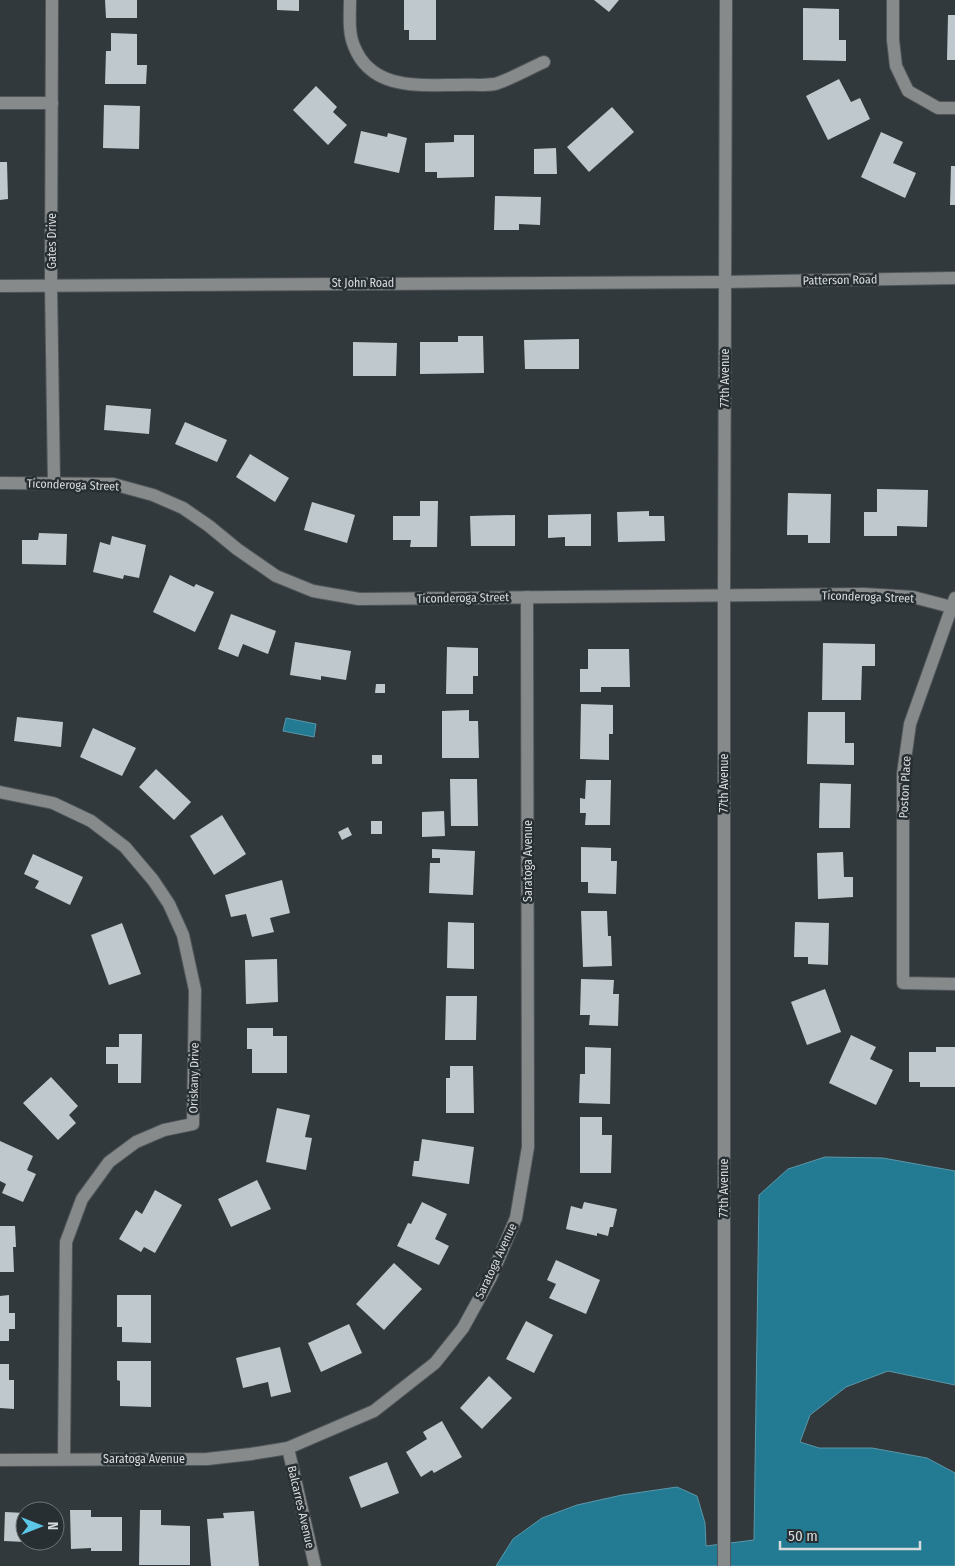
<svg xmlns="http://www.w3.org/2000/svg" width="955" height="1566" viewBox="0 0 955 1566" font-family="'Fira Sans Condensed',sans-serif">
<rect width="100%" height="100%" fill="#32393c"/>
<!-- water -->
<g fill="#237a93" stroke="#5997a9">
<polygon points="286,718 316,724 314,737 283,731"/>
<polygon points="825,1157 883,1158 955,1171 955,1385 888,1371 846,1387 810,1415 800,1442 819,1448 872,1448 927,1458 955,1473 955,1566 496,1566 513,1539 542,1518 577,1505 622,1495 677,1487 697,1496 705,1523 706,1546 754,1540 759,1195 788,1169"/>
</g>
<!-- building -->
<g fill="#bfc8cc">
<polygon points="105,0 137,0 137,18 106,18"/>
<polygon points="277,0 299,0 299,11 277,10"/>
<polygon points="404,0 436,0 436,40 409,40 409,30 404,30"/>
<polygon points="594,0 619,0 609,12"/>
<polygon points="803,8 839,9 839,40 846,40 846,61 803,60"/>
<polygon points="948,15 955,15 955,60 947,60"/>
<polygon points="111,33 137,34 137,65 147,65 146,84 105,84 106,51 111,51"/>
<polygon points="839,79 851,102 860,98 870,119 828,140 806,96"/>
<polygon points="316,86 337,107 333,112 347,125 328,145 293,110"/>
<polygon points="104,105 140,106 139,149 103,148"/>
<polygon points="612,107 634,132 589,172 567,147"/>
<polygon points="361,131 387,137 388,133 407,138 399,173 354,163"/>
<polygon points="881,132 903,142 893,163 916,173 905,198 861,177"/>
<polygon points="454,135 474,135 474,177 437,178 437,172 425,172 425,143 454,142"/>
<polygon points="556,148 557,174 534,174 534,149"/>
<polygon points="0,162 7,162 8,199 0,200"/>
<polygon points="951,166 955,166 955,205 950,205"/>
<polygon points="495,196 541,197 540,225 519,224 519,230 494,230"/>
<polygon points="458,336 483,336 484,373 420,374 420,342 458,342"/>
<polygon points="579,339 579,369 525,369 524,340"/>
<polygon points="353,342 397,343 396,376 353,376"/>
<polygon points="106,405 151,409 149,434 104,430"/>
<polygon points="185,422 227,440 217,462 175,444"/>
<polygon points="250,454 289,478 275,502 236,477"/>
<polygon points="877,489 928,490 927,527 897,526 897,536 864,536 864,512 877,512"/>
<polygon points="788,493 831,494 830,543 808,543 808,535 787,535"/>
<polygon points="420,501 438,501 437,547 410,547 411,540 393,540 393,516 420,516"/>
<polygon points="312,502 355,515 347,543 304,530"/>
<polygon points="649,511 649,516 664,516 665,541 618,542 617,512"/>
<polygon points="591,514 591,546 565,546 565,537 548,538 548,515"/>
<polygon points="515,515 515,546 471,546 470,516"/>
<polygon points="39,533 67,534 66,565 22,564 22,540 38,540"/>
<polygon points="112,536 146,545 139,578 124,575 123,579 93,572 100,542 110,545"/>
<polygon points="170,575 194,587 196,584 214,592 195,632 153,612"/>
<polygon points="231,614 276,631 268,654 243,644 238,657 218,649"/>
<polygon points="295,642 351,651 346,680 321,676 321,680 290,675"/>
<polygon points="823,643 875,644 875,666 862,666 861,700 822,700"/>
<polygon points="447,647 478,648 478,676 473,676 473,694 446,694"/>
<polygon points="588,649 629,649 630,687 601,687 601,692 580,692 580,669 588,669"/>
<polygon points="376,684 385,684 385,693 375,693"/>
<polygon points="581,704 613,705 613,734 609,734 609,760 580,759"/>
<polygon points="469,710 469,721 478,721 479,758 442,758 442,711"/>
<polygon points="808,712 845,712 845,743 854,743 854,765 807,764"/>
<polygon points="17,717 63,722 61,747 14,741"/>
<polygon points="93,728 136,748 122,776 80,757"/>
<rect x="372" y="755" width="10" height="9"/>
<polygon points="156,769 191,802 174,820 139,787"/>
<polygon points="450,779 477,779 478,826 451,826"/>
<polygon points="586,780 611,780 610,825 585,825 586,813 580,813 580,798 585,799"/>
<polygon points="820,783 851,784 850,828 819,828"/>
<polygon points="444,811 445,836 422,837 422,812"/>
<polygon points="222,815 246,854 214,875 190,836"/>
<rect x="371" y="821" width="11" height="13"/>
<polygon points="348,827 352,835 342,840 338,832"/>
<polygon points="581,847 611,848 611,861 617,861 616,894 588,893 588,882 581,882"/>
<polygon points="432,849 475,851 473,895 429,893 430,863 440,863 440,858 432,858"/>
<polygon points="843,852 844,877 853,877 853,897 818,899 817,853"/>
<polygon points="33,854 83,877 70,905 35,888 39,881 24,874"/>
<polygon points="282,880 290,913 270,918 274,932 252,937 246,914 231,917 225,895"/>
<polygon points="581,911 607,911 608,936 611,936 612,966 583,967"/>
<polygon points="448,922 474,923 474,969 447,968"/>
<polygon points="795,922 829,923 828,965 808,964 808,957 794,957"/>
<polygon points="122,923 141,974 109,985 91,935"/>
<polygon points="277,959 278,1002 246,1004 245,960"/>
<polygon points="581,979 614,980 613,994 619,994 618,1026 589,1025 590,1015 580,1015"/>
<polygon points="825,989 841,1032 807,1045 791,1002"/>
<polygon points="446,996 477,996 476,1040 445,1040"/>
<polygon points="247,1028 273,1028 273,1036 287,1036 287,1073 252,1073 252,1049 247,1049"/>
<polygon points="119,1034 142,1034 141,1083 118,1083 118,1064 106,1064 106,1047 119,1047"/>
<polygon points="851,1035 876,1047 870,1059 893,1070 876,1105 829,1083"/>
<polygon points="585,1047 611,1048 610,1104 579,1103 580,1074 585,1074"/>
<polygon points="936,1047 955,1047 955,1087 920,1087 920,1082 909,1082 909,1052 936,1052"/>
<polygon points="450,1066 473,1066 474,1113 446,1113 446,1078 450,1078"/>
<polygon points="51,1077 78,1106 69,1115 76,1123 58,1140 23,1103"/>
<polygon points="277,1108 310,1115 305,1137 312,1138 306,1170 266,1162"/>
<polygon points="580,1117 602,1117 602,1135 612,1135 611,1173 580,1173"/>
<polygon points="422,1139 474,1147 469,1184 412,1176 414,1161 419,1161"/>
<polygon points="0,1141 33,1156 27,1170 36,1174 23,1202 2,1193 6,1184 0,1181"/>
<polygon points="257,1180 271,1209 231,1227 218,1199"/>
<polygon points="155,1190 182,1205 155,1253 144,1247 141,1252 119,1239 136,1210 142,1214"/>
<polygon points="422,1202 447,1214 435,1239 449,1246 439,1265 397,1246 408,1223 411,1224"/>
<polygon points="584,1202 617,1209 613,1227 610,1227 608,1236 597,1233 597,1236 566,1229 571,1206 582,1209"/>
<polygon points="0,1226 15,1226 16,1247 13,1247 14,1272 0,1272"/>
<polygon points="556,1260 600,1280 586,1314 549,1298 556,1284 547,1280"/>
<polygon points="394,1263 422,1289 384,1330 356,1304"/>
<polygon points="9,1295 9,1313 15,1313 15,1329 9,1329 9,1341 0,1341 0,1296"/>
<polygon points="117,1295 151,1295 151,1343 122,1342 122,1327 117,1327"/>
<polygon points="526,1321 553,1335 534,1373 506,1359"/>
<polygon points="349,1324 362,1353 321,1372 308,1343"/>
<polygon points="280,1347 291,1392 271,1397 268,1382 243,1388 236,1358"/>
<polygon points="117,1361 151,1361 151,1407 120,1406 120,1381 117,1380"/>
<polygon points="0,1364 9,1364 9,1380 14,1380 14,1409 0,1408"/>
<polygon points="489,1376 512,1398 482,1429 460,1408"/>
<polygon points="442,1421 462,1457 434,1473 432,1470 421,1477 406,1452 427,1439 423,1432"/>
<polygon points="387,1462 399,1493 361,1508 349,1477"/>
<polygon points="70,1510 91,1510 91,1517 122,1517 122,1551 91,1551 91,1548 71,1549"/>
<polygon points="140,1510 161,1510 161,1525 190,1526 190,1565 139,1565"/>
<polygon points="254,1511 259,1566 211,1566 207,1519 224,1518 223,1513"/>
<polygon points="5,1512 25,1513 25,1542 4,1541"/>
</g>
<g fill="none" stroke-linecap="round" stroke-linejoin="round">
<!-- minor casing -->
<g stroke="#505659" stroke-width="14">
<g id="minor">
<polyline points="52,0 51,285 54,483"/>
<path d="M350,0C350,14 348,32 354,46C371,90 418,85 457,85C468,84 483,86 495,84C509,80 530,68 544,62"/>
<polyline points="893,0 893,40 896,66 908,91 938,108 955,108"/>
<polyline points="0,103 52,103"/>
<polyline points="0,286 725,282 955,278"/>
<polyline points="0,483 113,484 153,495 183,508 209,526 237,549 276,576 313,591 359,599 864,594 913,597 955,608"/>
<polyline points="955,598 910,724 903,774 903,983 955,984"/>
<polyline points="0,792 53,803 91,821 125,847 153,880 169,904 183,935 195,990 193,1124 164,1130 136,1142 109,1162 82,1199 66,1242 64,1459"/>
<polyline points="288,1448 315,1566"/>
<polyline points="0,1460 207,1459 251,1454 288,1448 374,1411 435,1363 463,1328 491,1277 516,1218 528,1147 527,597"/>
<polyline points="724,1566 724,595 726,0"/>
</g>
</g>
<!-- minor -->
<use href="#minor" stroke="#868a8b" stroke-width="12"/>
</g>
<g text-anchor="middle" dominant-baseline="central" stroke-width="5" stroke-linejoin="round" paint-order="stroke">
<!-- street labels -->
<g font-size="12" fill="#d7dbdd" stroke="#282f32">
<text transform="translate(52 241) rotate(-90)">Gates Drive</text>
<text transform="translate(840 280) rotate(-1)">Patterson Road</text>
<text x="363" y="283">St John Road</text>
<text transform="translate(725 378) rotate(-90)">77th Avenue</text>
<text transform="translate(73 485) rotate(2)">Ticonderoga Street</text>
<text transform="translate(868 597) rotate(2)">Ticonderoga Street</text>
<text transform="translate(463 598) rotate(-1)">Ticonderoga Street</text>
<text transform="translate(724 783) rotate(-90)">77th Avenue</text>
<text transform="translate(905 787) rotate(-87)">Poston Place</text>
<text transform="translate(528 861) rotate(-90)">Saratoga Avenue</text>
<text transform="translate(194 1078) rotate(-89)">Oriskany Drive</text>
<text transform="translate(724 1188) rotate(-90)">77th Avenue</text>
<text transform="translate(496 1261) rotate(-65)">Saratoga Avenue</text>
<text x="144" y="1459">Saratoga Avenue</text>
<text transform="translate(301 1507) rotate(77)">Balcarres Avenue</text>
</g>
</g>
<!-- north arrow -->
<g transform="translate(40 1526) rotate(90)"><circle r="24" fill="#282f32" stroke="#6e7476"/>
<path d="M0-4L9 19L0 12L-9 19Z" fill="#5dc7e8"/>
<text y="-8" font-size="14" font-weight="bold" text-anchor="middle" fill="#d7dbdd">N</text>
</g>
<!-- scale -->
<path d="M780 1541v8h140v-8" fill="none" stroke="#d7dbdd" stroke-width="2.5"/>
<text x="788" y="1541" font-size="15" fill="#d7dbdd" stroke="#282f32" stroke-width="4" paint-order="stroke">50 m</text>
</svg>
